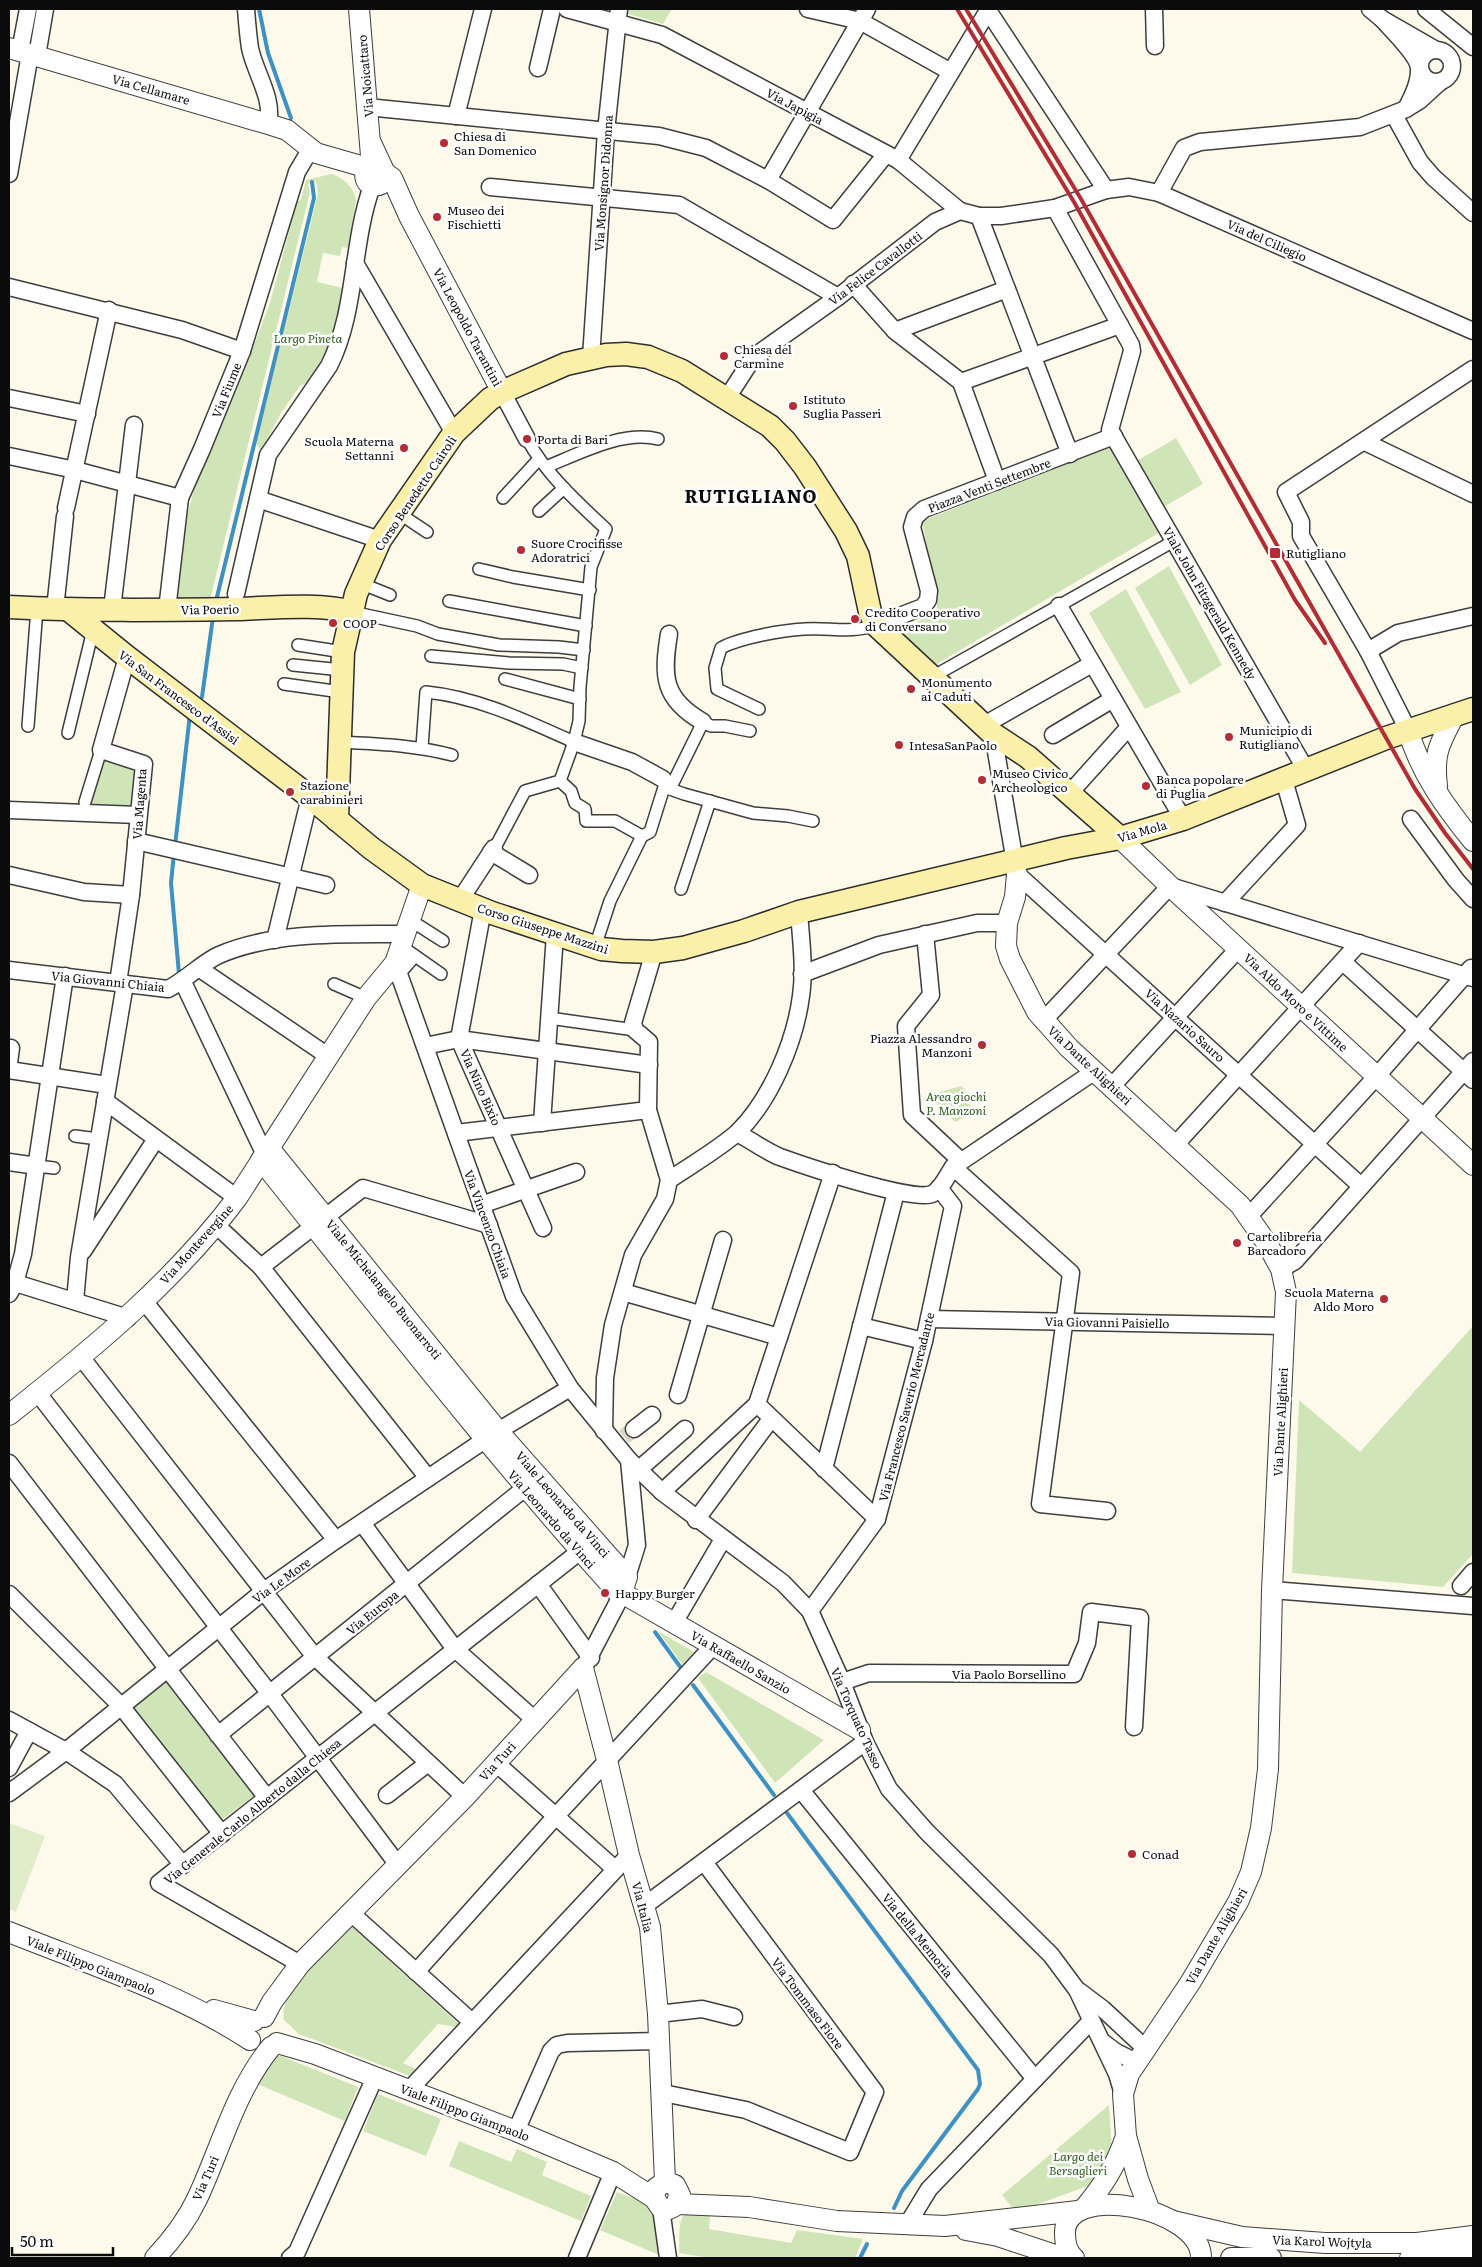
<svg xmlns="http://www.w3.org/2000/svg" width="1482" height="2267" viewBox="0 0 1482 2267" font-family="Literata,serif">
<rect width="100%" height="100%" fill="#fefaeb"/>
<!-- green -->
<g fill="#d0e5b7">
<polygon points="628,9 672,9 663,24 628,14"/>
<path d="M331,174C342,176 356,189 356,201L348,248L342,247L340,256L323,253L317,282L343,288L333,347L309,382L300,386L281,413L261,451L256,443L318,194L316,181L308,184L310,192L209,604L175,603L188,512L202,461L249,358L270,303L297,202L301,199L306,180Z"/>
<polygon points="1176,438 1203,484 1162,508 1135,462"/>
<polygon points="1113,446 1162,531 930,668 897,636 937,608 936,593 922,521"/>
<polygon points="1169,566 1222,665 1190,685 1135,588"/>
<polygon points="1126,589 1181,692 1145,709 1089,613"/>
<polygon points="103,759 127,765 136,773 134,809 89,805"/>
<polygon points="961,1086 968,1093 971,1114 955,1122 937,1104 939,1092"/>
<polygon points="1473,1326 1473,1554 1443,1587 1292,1573 1299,1400 1360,1452"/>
<polygon points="658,1631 694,1652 683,1665"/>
<polygon points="706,1672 824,1740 775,1783 698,1678"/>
<polygon points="167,1680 255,1795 220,1821 130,1710"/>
<path d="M351,1926L459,2024L456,2027L438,2024L403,2063L416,2069L410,2076L299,2034L284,2020C278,1989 331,1946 351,1926Z"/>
<polygon points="273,2056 281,2056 358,2087 345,2121 257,2084"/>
<polygon points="378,2094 441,2119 426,2156 363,2131"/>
<polygon points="1109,2105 1112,2150 1091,2185 1016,2212 1002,2195"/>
<polygon points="459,2141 511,2162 517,2149 547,2162 542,2175 591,2196 581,2221 449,2166"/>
<polygon points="617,2192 647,2203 654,2209 659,2255 600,2230"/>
<path d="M685,2213L710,2216L709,2229L791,2243L797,2230L863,2239L855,2258H710L679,2253C680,2241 677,2222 685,2213Z"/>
</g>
<!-- pitch -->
<polygon fill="#e1edc8" points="9,1823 45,1836 16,1912 9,1909"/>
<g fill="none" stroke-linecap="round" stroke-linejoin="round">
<!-- stream -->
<g stroke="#3f91c4" stroke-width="4">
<polyline points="259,9 268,53 291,118"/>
<polyline points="216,601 314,198 312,182"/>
<polyline points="202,697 213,617"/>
<polyline points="175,846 190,714"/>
<polyline points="174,853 171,883 179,974"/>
<polyline points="655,1632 681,1668"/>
<polyline points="693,1685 774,1795"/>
<polyline points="787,1813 978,2070 980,2084 978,2089 902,2191 894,2208"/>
<polyline points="860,2258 867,2244"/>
</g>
<!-- minor-tunnel -->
<polyline stroke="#dad6c9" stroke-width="16" stroke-dasharray="16 8" stroke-linecap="butt" points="624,1437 634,1429"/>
<!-- pedestrian casing -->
<g stroke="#3e3e3e" stroke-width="14">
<g id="pedestrian">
<path d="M546,467C578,454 623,430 658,439"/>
<polyline points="503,498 539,459"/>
<polyline points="539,511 564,488"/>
<polyline points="400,514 427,532"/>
<polyline points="479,569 513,577 590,590"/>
<polyline points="360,583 390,595"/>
<polyline points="449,601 586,626"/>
<polyline points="352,612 417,626 438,634 499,645 559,647 584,650"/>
<polyline points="298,645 343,652"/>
<polyline points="431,656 509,663 563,664 582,668"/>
<polyline points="293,665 342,670"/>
<polyline points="932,677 1174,541"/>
<polyline points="505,679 580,699"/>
<polyline points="284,684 341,692"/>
<path d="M759,709L717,689L715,668L721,648C739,638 783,630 804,629C829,627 851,634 876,625"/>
<polyline points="28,726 37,608"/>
<polyline points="68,733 93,630"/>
<path d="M339,742C378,744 414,745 452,755"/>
<path d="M422,747L426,692C478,697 527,721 574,742"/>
<polyline points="663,779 670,789 684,794 753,813 788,816 813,821"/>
<polyline points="560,781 571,791 575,803 585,809 586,821 615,821 642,836"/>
<polyline points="670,789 703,722 711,726 725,726 750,731"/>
<polyline points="85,802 101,750"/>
<polyline points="642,836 650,832 665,784"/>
<path d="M498,842L525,791L560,781L574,742L579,721L580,687L591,567L606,529C577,502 546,474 527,439"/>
<polyline points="681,889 710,801"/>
<polyline points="410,920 443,941"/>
<polyline points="401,946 441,974"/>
<polyline points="595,947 610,901 642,836"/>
<polyline points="400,973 415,956"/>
<polyline points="334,984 366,998"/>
<polyline points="549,1018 635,1030"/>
<polyline points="75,1136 98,1139"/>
<polyline points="37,1166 54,1168"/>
</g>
</g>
<!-- minor casing -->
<g stroke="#3e3e3e" stroke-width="19">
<g id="minor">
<path d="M246,9C247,22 248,35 250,48C255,73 274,98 268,124"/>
<polyline points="567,9 662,35 898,160 960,211"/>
<polyline points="808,9 860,21 951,72"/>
<polyline points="987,9 1106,190"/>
<polyline points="1154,9 1155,46"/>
<polyline points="1370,9 1382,19"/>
<polyline points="1426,9 1473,47"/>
<circle cx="1436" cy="66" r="16"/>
<path d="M1436,50L1382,19C1391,29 1418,55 1419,68C1420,82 1412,97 1406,109L1419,101L1441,81"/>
<polyline points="20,51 28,9"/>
<polyline points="37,56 45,9"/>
<polyline points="538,68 552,9"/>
<polyline points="367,107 659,136 706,148 768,180 833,220 886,154"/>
<polyline points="1394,115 1420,162 1433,177 1473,213"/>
<polyline points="456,116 483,9"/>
<polyline points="898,160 989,9"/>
<polyline points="9,174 30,54"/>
<polyline points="768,180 867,9"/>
<polyline points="490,187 679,205 838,297"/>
<polyline points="1159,193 1184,148 1200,142 1360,127 1406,109"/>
<polyline points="1055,208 1131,345 1132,351 1110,430 1306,770"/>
<polyline points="979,216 1070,454"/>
<polyline points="355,263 454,433"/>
<polyline points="853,284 895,331 961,382 997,481"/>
<polyline points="9,287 182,330 242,351"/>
<polyline points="895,331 1007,289"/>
<polyline points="591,358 606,131 619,9"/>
<polyline points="961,382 1120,325"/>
<polyline points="502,392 527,439"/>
<polyline points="9,398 87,414"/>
<polyline points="727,398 751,361 762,351 838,297 935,222 960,211 979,216 1001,216 1055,208 1106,190 1129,187 1159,193 1473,331"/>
<polyline points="1365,442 1473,494"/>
<polyline points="9,456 75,470 180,498"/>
<polyline points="258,499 380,540"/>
<polyline points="66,508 109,310"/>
<path d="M236,594L268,455L329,366C357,311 351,244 372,186"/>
<polyline points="1059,606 1183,819"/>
<polyline points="55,609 65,516"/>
<polyline points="112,609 134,425"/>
<polyline points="167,610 180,498 202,449 242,351 297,172 310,150"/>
<polyline points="876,625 923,607 928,600 929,591 912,527 915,517 924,509 1114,436"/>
<path d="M669,634C662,677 663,699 703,722"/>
<polyline points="1368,651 1398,633 1473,616"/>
<polyline points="984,725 1092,664"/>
<polyline points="1408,730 1368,651 1301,536 1301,522 1286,492 1473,369"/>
<polyline points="993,734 1017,874 1361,1186"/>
<polyline points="1053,735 1113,699"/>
<polyline points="574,742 632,762 663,779"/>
<polyline points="1069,794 1129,727"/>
<polyline points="9,810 138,815"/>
<polyline points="1411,819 1456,880 1473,899"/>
<polyline points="136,841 326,885"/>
<polyline points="491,852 529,875"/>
<polyline points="9,875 84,892 131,895"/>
<polyline points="460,900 494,848"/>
<polyline points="1225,903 1297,825 1284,780"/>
<polyline points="483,909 459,1039 543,1228"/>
<polyline points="925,934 931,995 906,1026 912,1115 961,1161"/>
<polyline points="275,940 310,797"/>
<polyline points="1343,962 1473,1080"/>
<polyline points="395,963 514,1296 570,1388 629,1460 662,1492 783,1583 810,1611 842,1682 865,1742 889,1789 927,1832 1051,1955 1077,1990 1117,2074 1123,2094"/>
<polyline points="200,969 328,1056"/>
<path d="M9,970L168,989C186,980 203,962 219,955C274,931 347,934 406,934"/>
<polyline points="802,974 879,945 977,923 1007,923"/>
<polyline points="183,982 265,1155"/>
<polyline points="118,983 131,895 144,764 101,750 127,657"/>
<polyline points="1043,1021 1170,886 1473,978"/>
<polyline points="425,1046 459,1039 649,1065"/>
<polyline points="9,1063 11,1048"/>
<polyline points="9,1070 107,1085"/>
<polyline points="1112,1086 1238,949"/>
<polyline points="105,1101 237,1198"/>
<polyline points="542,1123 555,934"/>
<polyline points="456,1133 648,1110"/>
<path d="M737,1133C751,1140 765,1151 780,1157C805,1166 912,1202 932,1194C941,1190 947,1176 953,1167L1095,1071"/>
<polyline points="1176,1144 1359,943"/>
<polyline points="9,1162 37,1166"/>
<polyline points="953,1167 1071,1273 1040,1504 1107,1511"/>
<path d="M669,1180C691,1165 719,1149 738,1132C771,1099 795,1042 801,996C805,969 801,940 799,912"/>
<polyline points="481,1205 576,1172"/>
<polyline points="1249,1216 1376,1077 1471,968"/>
<polyline points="216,1225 261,1267 428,1478"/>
<polyline points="83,1251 156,1139"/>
<polyline points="261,1267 363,1188 489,1225"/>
<polyline points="1281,1269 1295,1261 1473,1061"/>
<polyline points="9,1281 128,1318"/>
<polyline points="623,1292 779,1337"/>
<polyline points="9,1294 15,1283 23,1254 65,976"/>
<polyline points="75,1301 79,1257 125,984"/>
<polyline points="144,1301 336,1540"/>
<polyline points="929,1319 1285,1326"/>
<polyline points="861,1326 924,1341"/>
<polyline points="81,1357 315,1657 465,1797"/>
<polyline points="37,1392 270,1694 398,1865"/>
<polyline points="678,1395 723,1240"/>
<polyline points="757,1404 877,1519"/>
<polyline points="634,1429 652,1415"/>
<polyline points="604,1431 605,1378 613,1325 633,1255 665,1199 669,1180 648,1110 649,1042 635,1030 633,1023 654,952"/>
<polyline points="9,1463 267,1798"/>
<polyline points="824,1469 896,1192"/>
<polyline points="638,1470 685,1429"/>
<polyline points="662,1492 757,1404 833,1173"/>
<polyline points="696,1520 771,1419"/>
<polyline points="362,1523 455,1649 535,1720"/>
<polyline points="627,1577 637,1545 629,1460"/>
<polyline points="538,1584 591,1658"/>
<polyline points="1461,1586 1473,1572"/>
<polyline points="1272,1590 1473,1606"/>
<polyline points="9,1594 121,1706 222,1834"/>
<polyline points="810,1611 877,1519 924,1341 953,1206 939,1188"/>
<polyline points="674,1623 723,1539"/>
<polyline points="585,1665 621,1596"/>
<polyline points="842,1682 869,1673 1074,1674 1087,1643 1091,1612 1140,1618 1134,1727"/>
<polyline points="9,1720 66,1751 115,1784 183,1865"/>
<polyline points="218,1735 525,1488"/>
<polyline points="496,1763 615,1869"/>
<polyline points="9,1768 29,1731"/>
<polyline points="801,1790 1035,2079"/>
<polyline points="9,1793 66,1751 264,1591 336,1540 498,1431 570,1388"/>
<polyline points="387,1795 428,1763"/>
<polyline points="644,1906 865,1742"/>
<polyline points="351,1913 472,2022"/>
<polyline points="300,1964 159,1883 579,1552"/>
<polyline points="416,1972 556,1816 713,1646"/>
<polyline points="1079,1991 1103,2009 1145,2048"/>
<polyline points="658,2014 702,2009 734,2017"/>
<polyline points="1104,2043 1116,2052 1136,2062"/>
<polyline points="409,2090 629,1855"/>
<polyline points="663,2093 746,2110 850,2152 875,2092 704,1862"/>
<polyline points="516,2131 551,2051 557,2045 567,2043 659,2041"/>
<polyline points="661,2208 668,2258"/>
<polyline points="907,2225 929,2189 1091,2021"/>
<polyline points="290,2258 297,2252 375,2077"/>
<polyline points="577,2258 613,2172"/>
</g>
</g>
<!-- tertiary casing -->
<g stroke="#3e3e3e" stroke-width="22">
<g id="tertiary">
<polyline points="359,9 371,156"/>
<polyline points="9,48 268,124 287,130 316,153 368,168"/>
<polyline points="371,143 385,173 392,178 409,216 502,392"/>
<path d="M378,165L370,166C364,171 364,178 368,183C377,189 387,184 385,173"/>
<path d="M1408,730C1420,772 1446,808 1473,841"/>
<path d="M1437,786C1433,752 1440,743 1455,714"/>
<polyline points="1120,838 1170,886 1473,1165"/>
<polyline points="1017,874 1015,897 1007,923 1006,946 1010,959 1037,1012 1069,1048 1240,1205 1268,1245 1276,1260 1281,1269 1286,1292 1272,1590 1268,1769 1261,1828 1251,1872 1238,1902 1190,1983 1129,2074 1123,2094 1126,2136 1138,2179 1150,2211"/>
<path d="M261,1160C379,1307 494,1456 621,1596L627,1577L498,1431L269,1148"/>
<path d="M9,1415C92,1349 172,1284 237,1198L366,998L395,963L422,885"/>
<polyline points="622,1593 860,1730"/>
<polyline points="583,1668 607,1760 629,1855 650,1927 658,2014 665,2182"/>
<path d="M9,1932C88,1964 179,1993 250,2040"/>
<polyline points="214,2010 254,2021"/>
<polyline points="264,2017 272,2002 300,1964 465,1797 583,1668"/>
<polyline points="277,2043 315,2054 409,2090 516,2131 613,2172 654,2198 661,2208 669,2209 675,2206 680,2195 675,2185 665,2182 656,2188 654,2198"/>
<polyline points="678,2204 749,2207 837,2221 945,2226 1078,2211"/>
<path d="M1086,2206C1105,2183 1116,2165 1126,2136"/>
<polyline points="1173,2221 1242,2237 1325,2243 1417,2243 1473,2236"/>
<polyline points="966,2230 998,2236 1064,2258"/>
<path d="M155,2258C171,2241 187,2220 197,2199C221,2148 235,2091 271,2047"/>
<path d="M1074,2258C1067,2252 1065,2243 1065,2234C1062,2181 1202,2207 1201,2258"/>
<polyline points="1231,2258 1271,2258"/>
<polyline points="1410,2258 1473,2251"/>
</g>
</g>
<!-- secondary casing -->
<g stroke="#2d2d2d" stroke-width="25">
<g id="secondary">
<path d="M9,607C85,611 161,610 238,609C271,608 321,603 352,612"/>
<polyline points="69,610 127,657 310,797 371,848 422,885 492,913 601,949 622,951 654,952 683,948 744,931 799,912 1066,848 1120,838 1183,819 1386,738 1473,709"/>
<polyline points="337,820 343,652 356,594 380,540 454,433 490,399 502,392 566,364 606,355 626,354 648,357 682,371 770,426 785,441 805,467 846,531 858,556 870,612 876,625 993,734 1028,757 1120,838"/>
</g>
</g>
<!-- pedestrian -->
<use href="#pedestrian" stroke="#fff" stroke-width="11"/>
<!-- minor -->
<use href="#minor" stroke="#fff" stroke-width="16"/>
<!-- tertiary -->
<use href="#tertiary" stroke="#fff" stroke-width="20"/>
<!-- secondary -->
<use href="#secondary" stroke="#faf0aa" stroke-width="22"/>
<!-- rail -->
<g stroke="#b22d35" stroke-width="4">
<polyline points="957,9 1074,202 1295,600 1325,643"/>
<polyline points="966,9 1081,199 1415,789 1445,833 1473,869"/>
</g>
</g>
<!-- markers -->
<g fill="#b22d35" stroke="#fff" stroke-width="2">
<circle cx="444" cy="143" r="5"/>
<circle cx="437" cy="217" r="5"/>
<circle cx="724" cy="356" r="5"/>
<circle cx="793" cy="406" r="5"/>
<circle cx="527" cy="439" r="5"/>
<circle cx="404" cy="448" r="5"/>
<circle cx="521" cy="550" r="5"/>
<rect x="1269" y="547" width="12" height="12" rx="2.5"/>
<circle cx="855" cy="619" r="5"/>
<circle cx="333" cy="623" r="5"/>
<circle cx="911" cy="689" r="5"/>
<circle cx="1229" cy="737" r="5"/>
<circle cx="899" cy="745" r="5"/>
<circle cx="982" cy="780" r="5"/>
<circle cx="1146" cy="786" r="5"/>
<circle cx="290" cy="792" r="5"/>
<circle cx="982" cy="1045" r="5"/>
<circle cx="1237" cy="1243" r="5"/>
<circle cx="1384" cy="1299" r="5"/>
<circle cx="605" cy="1593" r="5"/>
<circle cx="1132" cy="1854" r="5"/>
</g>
<g text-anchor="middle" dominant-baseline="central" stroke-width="5" stroke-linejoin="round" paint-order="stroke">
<!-- street labels -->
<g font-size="12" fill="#0b0b0b" stroke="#fff">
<text transform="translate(365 76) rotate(-95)">Via Noicattaro</text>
<text transform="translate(151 89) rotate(16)">Via Cellamare</text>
<text transform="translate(795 106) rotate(28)">Via Japigia</text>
<text transform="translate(603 183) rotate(-86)">Via Monsignor Didonna</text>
<text transform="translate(1267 240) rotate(24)">Via del Ciliegio</text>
<text transform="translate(875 268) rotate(-37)">Via Felice Cavallotti</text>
<text transform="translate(468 327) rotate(62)">Via Leopoldo Tarantini</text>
<text transform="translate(226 390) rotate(-68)">Via Fiume</text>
<text transform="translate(989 485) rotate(-21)">Piazza Venti Settembre</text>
<text transform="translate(415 493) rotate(-56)">Corso Benedetto Cairoli</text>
<text transform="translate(1210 603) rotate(60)">Viale John Fitzgerald Kennedy</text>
<text transform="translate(210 609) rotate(-1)">Via Poerio</text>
<text transform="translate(179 697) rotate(37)">Via San Francesco d'Assisi</text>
<text transform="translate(139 804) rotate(-86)">Via Magenta</text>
<text transform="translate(1142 831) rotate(-16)">Via Mola</text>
<text transform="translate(543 928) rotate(18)">Corso Giuseppe Mazzini</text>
<text transform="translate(108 981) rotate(6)">Via Giovanni Chiaia</text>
<text transform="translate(1296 1002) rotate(43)">Via Aldo Moro e Vittime</text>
<text transform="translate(1185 1025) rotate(42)">Via Nazario Sauro</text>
<text transform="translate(1090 1065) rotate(43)">Via Dante Alighieri</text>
<text transform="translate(481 1087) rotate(66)">Via Nino Bixio</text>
<text transform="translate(488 1224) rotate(70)">Via Vincenzo Chiaia</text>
<text transform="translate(196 1244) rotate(-48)">Via Montevergine</text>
<text transform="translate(384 1289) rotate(51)">Viale Michelangelo Buonarroti</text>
<text transform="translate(1107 1322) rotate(1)">Via Giovanni Paisiello</text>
<text transform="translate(906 1407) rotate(-76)">Via Francesco Saverio Mercadante</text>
<text transform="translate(1280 1422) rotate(-87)">Via Dante Alighieri</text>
<text transform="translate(563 1504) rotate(49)">Viale Leonardo da Vinci</text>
<text transform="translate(552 1519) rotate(49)">Via Leonardo da Vinci</text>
<text transform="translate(281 1580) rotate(-36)">Via Le More</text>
<text transform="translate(372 1612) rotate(-39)">Via Europa</text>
<text transform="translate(741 1662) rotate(30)">Via Raffaello Sanzio</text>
<text x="1009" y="1674">Via Paolo Borsellino</text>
<text transform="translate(857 1718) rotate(66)">Via Torquato Tasso</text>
<text transform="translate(497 1761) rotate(-48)">Via Turi</text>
<text transform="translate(252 1811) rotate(-39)">Via Generale Carlo Alberto dalla Chiesa</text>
<text transform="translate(643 1907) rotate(76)">Via Italia</text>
<text transform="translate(918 1935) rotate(51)">Via della Memoria</text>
<text transform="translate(1216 1936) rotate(-60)">Via Dante Alighieri</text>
<text transform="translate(91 1965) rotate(22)">Viale Filippo Giampaolo</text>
<text transform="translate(808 2003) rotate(53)">Via Tommaso Fiore</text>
<text transform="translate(465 2112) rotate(21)">Viale Filippo Giampaolo</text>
<text transform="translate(205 2178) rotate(-66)">Via Turi</text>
<text transform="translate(1322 2241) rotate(2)">Via Karol Wojtyla</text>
</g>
<!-- poi labels -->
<g font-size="12" fill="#0b0b0b" stroke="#fff" text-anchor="start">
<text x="454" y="136">Chiesa di<tspan x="454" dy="14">San Domenico</tspan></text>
<text x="447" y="210">Museo dei<tspan x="447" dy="14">Fischietti</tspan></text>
<text x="734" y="349">Chiesa del<tspan x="734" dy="14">Carmine</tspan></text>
<text x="803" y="399">Istituto<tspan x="803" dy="14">Suglia Passeri</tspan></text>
<text x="537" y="439">Porta di Bari</text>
<text x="394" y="441" text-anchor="end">Scuola Materna<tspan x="394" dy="14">Settanni</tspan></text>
<text x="531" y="543">Suore Crocifisse<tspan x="531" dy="14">Adoratrici</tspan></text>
<text x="1286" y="553">Rutigliano</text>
<text x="865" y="612">Credito Cooperativo<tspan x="865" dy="14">di Conversano</tspan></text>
<text x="343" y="623">COOP</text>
<text x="921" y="682">Monumento<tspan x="921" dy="14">ai Caduti</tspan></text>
<text x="1239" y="730">Municipio di<tspan x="1239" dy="14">Rutigliano</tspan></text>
<text x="909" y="745">IntesaSanPaolo</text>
<text x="992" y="773">Museo Civico<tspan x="992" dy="14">Archeologico</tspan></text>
<text x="1156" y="779">Banca popolare<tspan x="1156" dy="14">di Puglia</tspan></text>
<text x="300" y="785">Stazione<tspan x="300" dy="14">carabinieri</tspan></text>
<text x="972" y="1038" text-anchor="end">Piazza Alessandro<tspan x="972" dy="14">Manzoni</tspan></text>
<text x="1247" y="1236">Cartolibreria<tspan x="1247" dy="14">Barcadoro</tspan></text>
<text x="1374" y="1292" text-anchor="end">Scuola Materna<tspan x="1374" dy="14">Aldo Moro</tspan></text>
<text x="615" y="1593">Happy Burger</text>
<text x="1142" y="1854">Conad</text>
</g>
<!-- park labels -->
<g font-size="12" font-style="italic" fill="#2e5e20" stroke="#fff">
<text x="308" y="338">Largo Pineta</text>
<text x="956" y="1096">Area giochi<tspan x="956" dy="14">P. Manzoni</tspan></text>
<text x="1078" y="2156">Largo dei<tspan x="1078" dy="14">Bersaglieri</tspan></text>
</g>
<!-- district labels -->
<g font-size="18" font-weight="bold" letter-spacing="1" fill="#0b0b0b" stroke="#fff">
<text x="751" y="495">RUTIGLIANO</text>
</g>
</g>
<!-- border -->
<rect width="1482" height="2267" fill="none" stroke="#0b0b0b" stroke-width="20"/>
<!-- scale -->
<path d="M12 2247v8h101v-8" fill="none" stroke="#0b0b0b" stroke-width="2.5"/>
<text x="20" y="2247" font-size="15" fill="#0b0b0b" stroke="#ffffff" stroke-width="4" paint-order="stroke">50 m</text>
</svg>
